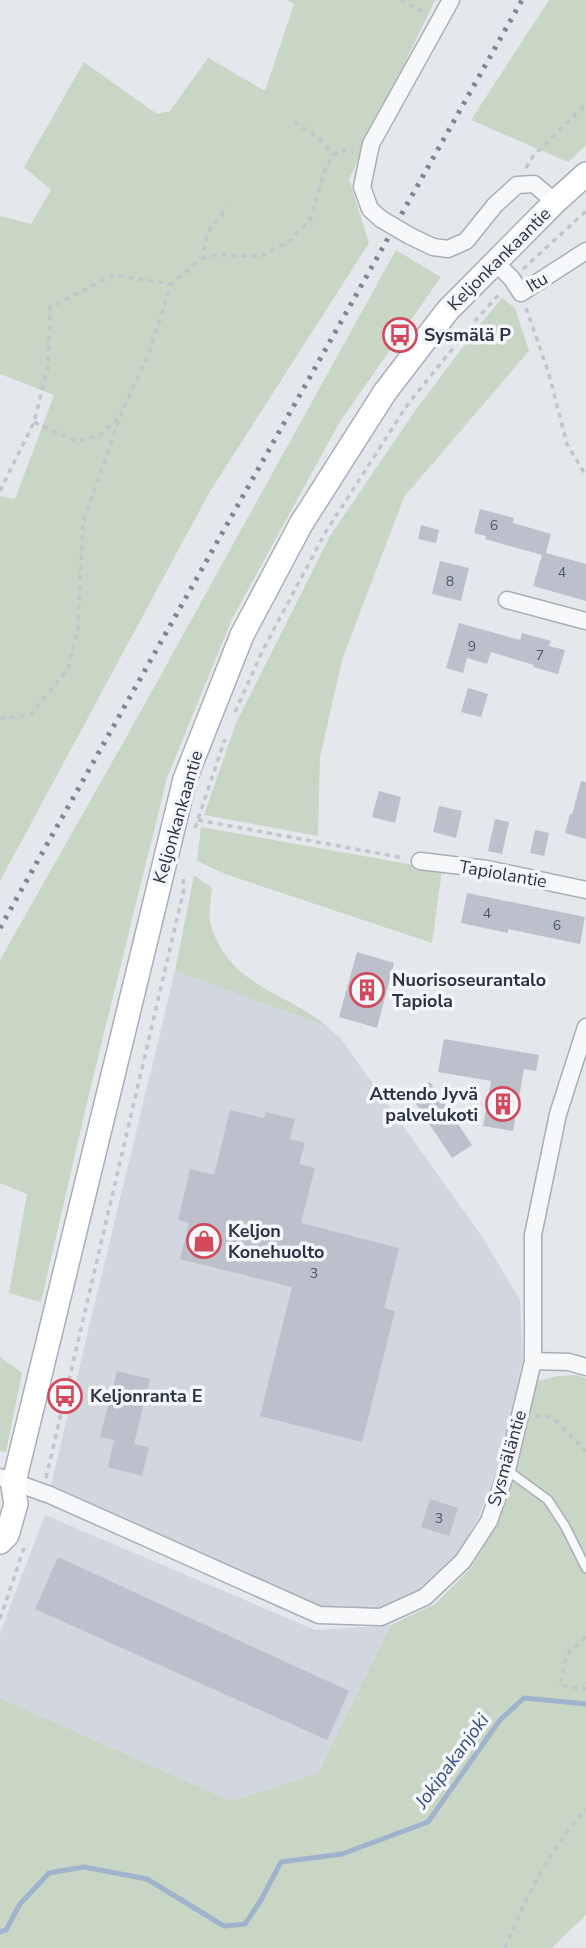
<svg xmlns="http://www.w3.org/2000/svg" width="586" height="1948" viewBox="0 0 586 1948" font-family="'Nunito Sans',sans-serif">
<rect width="100%" height="100%" fill="#e4e7ec"/>
<!-- built -->
<g fill="#d2d6de">
<polygon points="175,971 328,1027 341,1039 483,1238 520,1300 523,1359 499,1465 479,1516 456,1556 418,1590 379,1608 321,1606 51,1485"/>
<polygon points="45,1515 315,1630 391,1625 318,1773 231,1801 0,1698 0,1633"/>
</g>
<!-- green -->
<g fill="#c9d6c5">
<polygon points="287,0 435,0 349,179 369,243 209,493 0,881 0,496 15,499 54,395 0,374 0,216 31,224 51,190 24,167 84,62 157,114 170,111 208,58 265,91 294,4"/>
<polygon points="549,0 586,0 586,145 568,162 471,120"/>
<polygon points="396,250 441,277 339,423 232,619 167,778 89,1094 41,1302 9,1293 27,1194 0,1183 0,960 132,727"/>
<polygon points="502,298 515,308 529,351 404,497 342,660 320,757 318,836 204,815 236,723 330,536 415,411 477,328"/>
<polygon points="201,827 442,870 432,943 225,874 197,861"/>
<path d="M194,875L212,888C211,899 208,915 211,926C231,988 286,991 328,1027L175,971Z"/>
<polygon points="0,1357 22,1373 6,1452 0,1451"/>
<polygon points="576,1375 586,1378 586,1915 552,1948 0,1948 0,1698 231,1801 318,1773 391,1625 435,1604 471,1568 498,1523 515,1470 537,1381 558,1376"/>
</g>
<g fill="none" stroke-linecap="round" stroke-linejoin="round">
<!-- stream -->
<polyline stroke="#9fb4cc" stroke-width="5" points="0,1932 6,1930 20,1904 49,1873 84,1867 147,1879 224,1926 245,1924 261,1900 281,1862 342,1854 428,1822 500,1720 524,1698 586,1704"/>
</g>
<!-- building -->
<g fill="#bbc0ca">
<polygon points="480,509 514,518 513,523 551,534 546,553 586,564 586,601 533,586 542,555 485,539 486,536 474,533"/>
<polygon points="421,525 439,530 436,543 418,539"/>
<polygon points="440,561 469,568 461,601 432,594"/>
<polygon points="459,623 520,640 522,633 551,641 549,646 565,650 558,674 533,667 534,665 491,652 487,664 467,658 463,673 446,668"/>
<polygon points="468,688 488,694 481,717 461,712"/>
<polygon points="581,781 586,782 586,839 565,833 570,814 572,815"/>
<polygon points="379,791 401,797 395,823 372,817"/>
<polygon points="439,806 462,811 456,838 433,832"/>
<polygon points="495,819 509,822 502,854 488,851"/>
<polygon points="535,830 549,833 544,856 530,853"/>
<polygon points="467,893 585,917 580,944 508,929 508,933 461,923"/>
<polygon points="357,952 394,963 377,1028 339,1017"/>
<polygon points="444,1039 539,1055 536,1071 524,1069 513,1131 483,1126 491,1081 438,1072"/>
<polygon points="430,1082 472,1145 452,1158 410,1095"/>
<polygon points="230,1110 264,1118 266,1112 295,1119 290,1139 305,1143 299,1164 315,1168 301,1223 399,1248 384,1308 395,1311 362,1442 260,1416 292,1287 180,1259 189,1223 178,1220 190,1169 214,1175"/>
<polygon points="117,1371 150,1379 134,1444 149,1447 142,1476 108,1467 114,1440 100,1437"/>
<polygon points="430,1499 458,1508 449,1536 421,1527"/>
<polygon points="58,1557 349,1691 327,1740 35,1609"/>
</g>
<g fill="none" stroke-linecap="round" stroke-linejoin="round">
<!-- lane casing -->
<g stroke="#a9aeb7" stroke-width="11">
<polyline id="lane" points="507,1470 548,1500 565,1526 586,1568"/>
</g>
<!-- street casing -->
<g stroke="#a9aeb7" stroke-width="19">
<g id="street">
<polyline points="381,219 370,209 362,187 371,144 451,0"/>
<polyline points="410,236 433,247 448,249 466,241 495,205 517,185 534,184 555,202"/>
<polyline points="495,262 512,279 521,293 586,251"/>
<polyline points="507,600 586,621"/>
<polyline points="420,861 487,869 586,890"/>
<polyline points="533,1361 569,1362 586,1367"/>
<polyline points="0,1477 50,1495 319,1615 381,1617 425,1597 463,1561 489,1521 507,1470 533,1361 533,1235 558,1114 586,1027"/>
</g>
</g>
<!-- secondary casing -->
<g stroke="#a9aeb7" stroke-width="26">
<polyline id="secondary" points="0,1542 7,1535 16,1504 13,1486 185,779 242,635 301,524 385,392 448,310 555,202 586,174"/>
</g>
<!-- path -->
<g stroke="#c2c5cb" stroke-width="3.5" stroke-dasharray="5 5" stroke-linecap="butt">
<polyline points="400,0 426,13"/>
<polyline points="294,122 318,137 333,155"/>
<polyline points="526,168 533,156 586,104"/>
<polyline points="202,258 214,255 262,256 291,240 311,218 324,172 333,155 344,150 353,152"/>
<polyline points="523,269 586,211"/>
<polyline points="526,308 549,374 567,444 586,476"/>
<polyline points="34,422 76,441 100,435 119,418"/>
<polyline points="0,491 34,422 48,367 50,307 114,275 171,284"/>
<polyline points="235,712 264,648 325,533 408,404 475,321 501,292"/>
<polyline points="0,718 30,715 68,669 78,627 83,522 120,417 150,350 171,284 202,258 208,232 227,207"/>
<polyline points="198,820 404,858"/>
<polyline points="195,828 225,739"/>
<polyline points="536,1416 552,1417 586,1451"/>
<polyline points="46,1478 184,889 183,878"/>
<polyline points="0,1619 25,1545"/>
<polyline points="586,1637 567,1654 560,1685 586,1689"/>
<path d="M505,1948C525,1899 550,1849 586,1809"/>
</g>
<!-- lane -->
<use href="#lane" stroke="#f7f8fa" stroke-width="8"/>
<!-- street -->
<use href="#street" stroke="#f7f8fa" stroke-width="16"/>
<!-- secondary -->
<use href="#secondary" stroke="#fff" stroke-width="23"/>
<!-- rail -->
<polyline stroke="#7d8696" stroke-width="5" stroke-dasharray="3.5 7" stroke-linecap="butt" points="0,928 522,0"/>
<!-- street-bridge casing -->
<g stroke="#a9aeb7" stroke-width="19" stroke-linecap="butt">
<polyline id="street-bridge" points="381,219 410,236"/>
</g>
<!-- street-bridge -->
<use href="#street-bridge" stroke="#f7f8fa" stroke-width="16"/>
</g>
<!-- icons -->
<defs>
<g id="bus-ring" transform="scale(1.75)"><circle r="9.5" fill="#f4f6f9" stroke="#d1495b" stroke-width="1.5"/><path d="M-5-6H5V4H4V6H2V4H-2V6H-4V4H-5ZM-3.5-4V0h7V-4ZM-3.5 1.2v1.5H-2V1.2ZM2 1.2v1.5H3.5V1.2Z" fill="#d1495b"/></g>
<g id="building-ring" transform="scale(1.75)"><circle r="9.5" fill="#f4f6f9" stroke="#d1495b" stroke-width="1.5"/><path d="M-4-6H4V6H1V3H-1V6H-4ZM-2.5-4.3h1.7v1.8h-1.7ZM.8-4.3h1.7v1.8H.8ZM-2.5-1h1.7V.8h-1.7ZM.8-1h1.7V.8H.8Z" fill="#d1495b"/></g>
<g id="shop-ring" transform="scale(1.75)"><circle r="9.5" fill="#f4f6f9" stroke="#d1495b" stroke-width="1.5"/><path d="M-5-2.5h2.3a2.7 3.5 0 0 1 5.4 0H5L5.5 6h-11ZM-1.5-2.5h3a1.5 2.3 0 0 0-3 0Z" fill="#d1495b"/></g>
</defs>
<g fill-rule="evenodd">
<use href="#bus-ring" x="400" y="335"/>
<use href="#building-ring" x="367" y="990"/>
<use href="#building-ring" x="503" y="1104"/>
<use href="#shop-ring" x="204" y="1241"/>
<use href="#bus-ring" x="65" y="1396"/>
</g>
<g text-anchor="middle" dominant-baseline="central" stroke-width="7" stroke-linejoin="round" paint-order="stroke">
<!-- number labels -->
<g font-size="14" fill="#4f5766">
<text x="494" y="525">6</text>
<text x="562" y="572">4</text>
<text x="450" y="581">8</text>
<text x="472" y="646">9</text>
<text x="540" y="655">7</text>
<text x="487" y="913">4</text>
<text x="557" y="925">6</text>
<text x="314" y="1273">3</text>
<text x="439" y="1518">3</text>
</g>
<!-- street labels -->
<g font-size="18" fill="#2b3445" stroke="#f4f6f9">
<text transform="translate(499 259) rotate(-45)">Keljonkankaantie</text>
<text transform="translate(537 282) rotate(-31)">Itu</text>
<text transform="translate(178 817) rotate(-74)">Keljonkankaantie</text>
<text transform="translate(503 874) rotate(10)">Tapiolantie</text>
<text transform="translate(507 1458) rotate(-74)">Sysmäläntie</text>
</g>
<!-- poi labels -->
<g font-size="18" font-weight="bold" fill="#2b3445" stroke="#f4f6f9" text-anchor="start">
<text x="424" y="335">Sysmälä P</text>
<text x="392" y="980">Nuorisoseurantalo<tspan x="392" dy="21">Tapiola</tspan></text>
<text x="478" y="1094" text-anchor="end">Attendo Jyvä<tspan x="478" dy="21">palvelukoti</tspan></text>
<text x="228" y="1231">Keljon<tspan x="228" dy="21">Konehuolto</tspan></text>
<text x="90" y="1396">Keljonranta E</text>
</g>
<!-- water labels -->
<g font-size="19" font-style="italic" fill="#34527a" stroke="#f4f6f9">
<text transform="translate(452 1761) rotate(-54)">Jokipakanjoki</text>
</g>
</g>
</svg>
